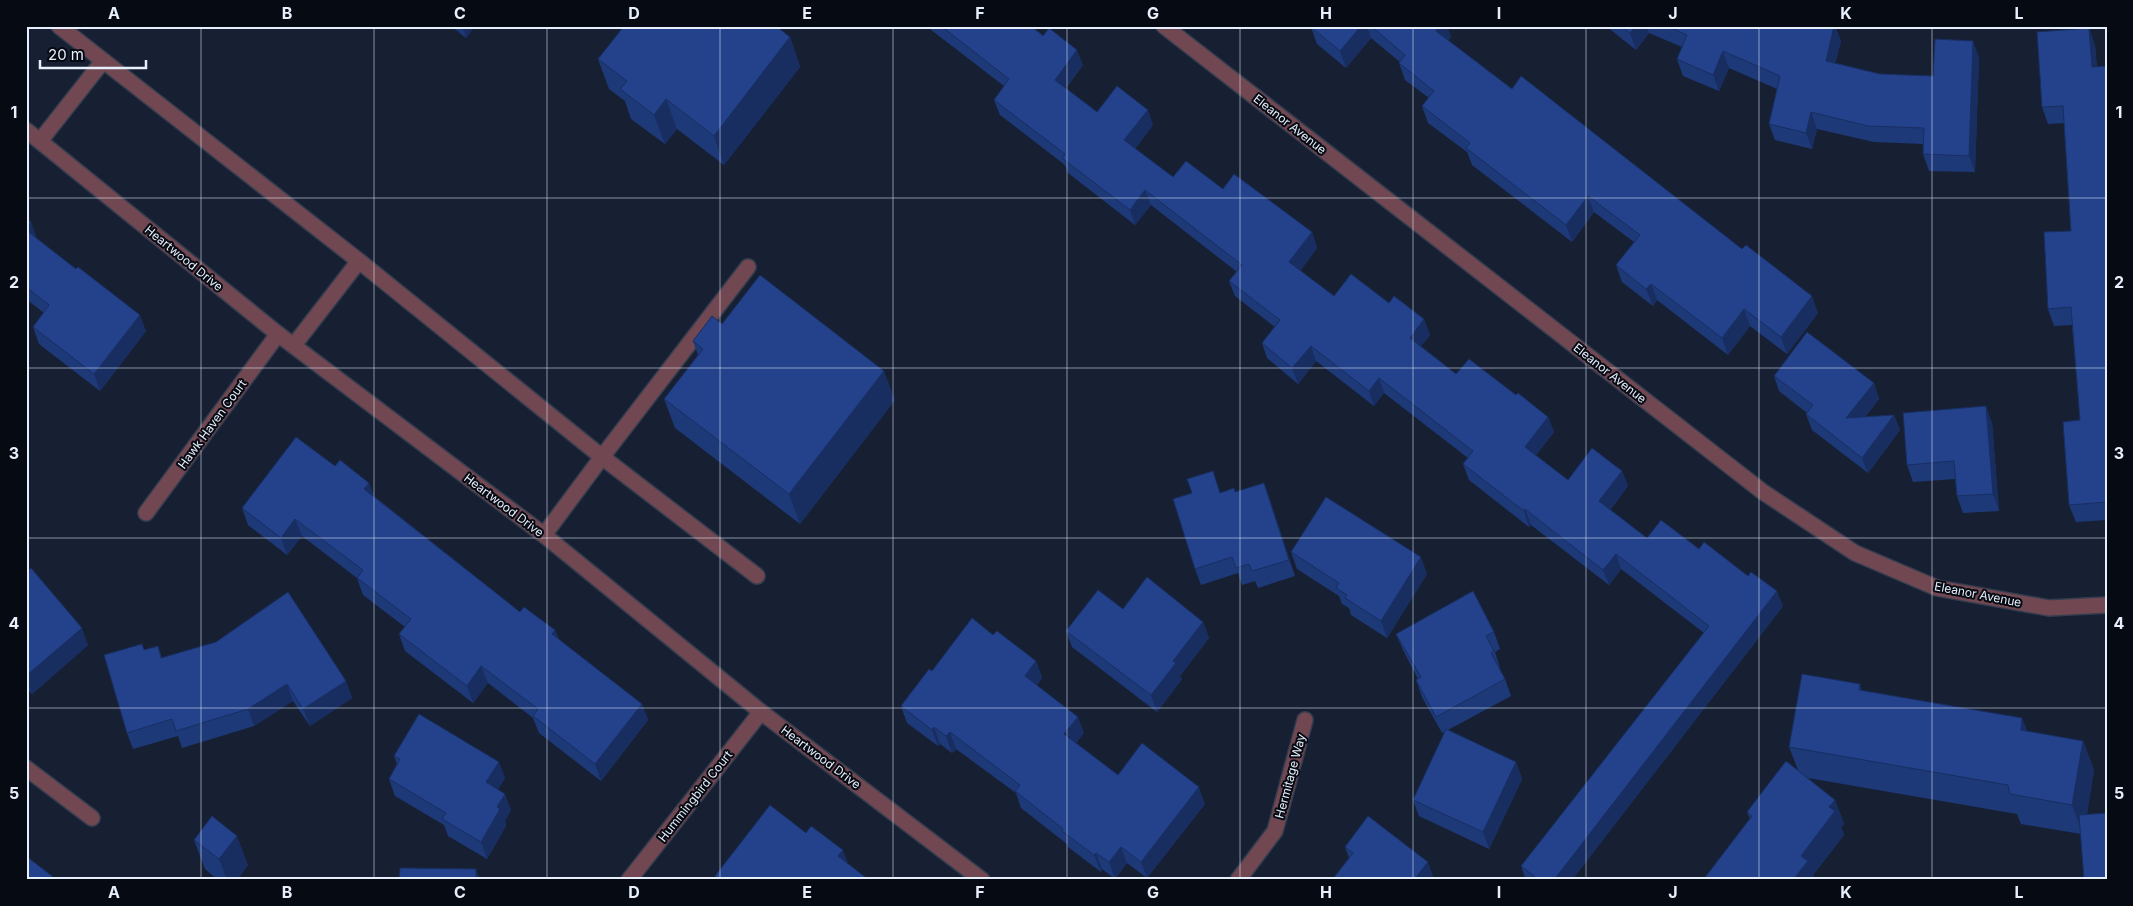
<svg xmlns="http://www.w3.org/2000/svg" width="2133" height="906" viewBox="0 0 2133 906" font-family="Inter,sans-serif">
<rect width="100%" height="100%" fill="#172033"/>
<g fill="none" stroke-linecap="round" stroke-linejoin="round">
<!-- lane casing -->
<g stroke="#343d4f" stroke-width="18">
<g id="lane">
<polyline points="59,26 359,261 602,457 757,576"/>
<polyline points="40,141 103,61"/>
<polyline points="294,345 359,261"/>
<polyline points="544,535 602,457 748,267"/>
</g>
</g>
<!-- street casing -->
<g stroke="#343d4f" stroke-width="18">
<g id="street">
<polyline points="1164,26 1763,492 1855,553 1937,588 2049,608 2107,605"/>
<polyline points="26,130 278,334 544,535 761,712 982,880"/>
<polyline points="146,513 278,334"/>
<polyline points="26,768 92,818"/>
<polyline points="629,880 761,712"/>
<polyline points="1238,880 1275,831 1305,720"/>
</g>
</g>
<!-- lane -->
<use href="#lane" stroke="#714852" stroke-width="15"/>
<!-- street -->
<use href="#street" stroke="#714852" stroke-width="15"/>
</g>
<!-- wall -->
<g fill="#1e3978">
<polygon points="451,26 475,26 466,38"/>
<polygon points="926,26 1031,26 1083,65 1066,88 1097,112 1153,125 1135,149 1173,177 1223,189 1312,232 1317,248 1300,271 1334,296 1389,303 1424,319 1430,335 1421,346 1456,374 1516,395 1548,417 1554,432 1536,455 1568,480 1622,471 1628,486 1610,510 1647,538 1699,549 1783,606 1572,880 1526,880 1521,866 1704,633 1621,569 1609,585 1531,525 1529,527 1469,480 1463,464 1468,458 1384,393 1374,406 1316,361 1298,384 1267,358 1262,343 1275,327 1235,296 1229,281 1237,272 1151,205 1135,225 1068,173 1065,165 1000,115 994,100 1004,86"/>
<polygon points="1312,26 1447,26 1451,37 1448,40 1512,89 1818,313 1787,354 1750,326 1728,355 1657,300 1653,306 1622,282 1616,265 1634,242 1594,212 1572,242 1472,165 1467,152 1428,123 1422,106 1429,98 1405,80 1399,63 1400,62 1371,38 1346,68 1317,44 1311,27"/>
<polygon points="1606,26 1835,26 1841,41 1835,63 1880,74 1933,76 1979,57 1975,172 1929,171 1923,154 1923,144 1874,142 1817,129 1812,149 1775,140 1769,124 1777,89 1729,68 1719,91 1683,76 1677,59 1682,47 1649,33 1636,50"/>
<polygon points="790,37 800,67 724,165 677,129 665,144 631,119 625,101 609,89 598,59"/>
<polygon points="2095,45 2097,67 2107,66 2107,520 2076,522 2069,505 2080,420 2072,325 2054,326 2048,309 2071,231 2064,123 2048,124 2042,107"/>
<polygon points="26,219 31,222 36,238 146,331 100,391 39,344 33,327 44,313 26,299"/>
<polygon points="693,341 895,400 800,524 675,428 664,399 698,355"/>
<polygon points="1774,376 1874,383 1879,399 1865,417 1894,415 1900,430 1868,473 1812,430 1806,414 1807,413 1779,391"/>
<polygon points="1992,423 1999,511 1963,513 1957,496 1955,479 1913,482 1907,465"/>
<polygon points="335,466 369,483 374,496 520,612 555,630 559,640 642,704 648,720 601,781 539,733 533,718 488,683 473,703 405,651 399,634 405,627 363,595 357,578 302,536 287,555 248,525 242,508"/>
<polygon points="1220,492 1235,492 1270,500 1295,576 1258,588 1255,581 1242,585 1238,573 1201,585 1195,569"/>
<polygon points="1291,552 1427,574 1387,638 1351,615 1349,608 1342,604 1339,596 1297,569"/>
<polygon points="26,572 88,645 32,694 26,688"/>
<polygon points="1123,609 1203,622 1209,638 1180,676 1182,679 1157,712 1072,647 1066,631"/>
<polygon points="1494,632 1500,649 1495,652 1500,668 1499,669 1505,679 1511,696 1448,730 1516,762 1522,779 1489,849 1419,816 1413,800 1445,732 1442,733 1422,697 1416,680 1418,679 1403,650 1396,634"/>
<polygon points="993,635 1036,661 1042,678 1037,685 1084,733 1076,743 1118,775 1205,804 1147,878 1127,863 1115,879 1102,869 1101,872 1068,847 1067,844 1021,808 1016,793 956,749 952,753 940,744 938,746 907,723 901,706 932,671"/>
<polygon points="158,646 162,658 346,681 352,698 310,726 293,701 254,726 182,748 178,736 133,749 127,733 144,650"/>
<polygon points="1863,691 2022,718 2027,731 2083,741 2094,770 2087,814 2081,834 2021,824 2017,814 1808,778 1835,800 1844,824 1841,827 1844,835 1813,875 1750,819 1747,812 1798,770 1789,747"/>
<polygon points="394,756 505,778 498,789 511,810 505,821 506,826 487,859 448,836 444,825 395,796 389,779 397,764"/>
<polygon points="194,840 248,865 237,880 218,880 205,869"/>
<polygon points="1345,847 1434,879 1349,858"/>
</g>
<!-- shaded-wall -->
<g fill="#182e61">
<polygon points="462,26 475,26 466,38"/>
<polygon points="1361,26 1367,26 1371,38 1346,68 1340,51"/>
<polygon points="1440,26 1447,26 1451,37 1442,47 1436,31"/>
<polygon points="1636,26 1647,26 1649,33 1636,50 1630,33"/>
<polygon points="1834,26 1835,26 1841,41 1832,78 1826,61"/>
<polygon points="2089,28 2095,45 2098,84 2092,67"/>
<polygon points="790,37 800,67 724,165 714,136"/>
<polygon points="1973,41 1979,57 1975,172 1969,156"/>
<polygon points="1077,50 1083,65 1060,95 1055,80"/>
<polygon points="1723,51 1729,68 1719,91 1713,75"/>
<polygon points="666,99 677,129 665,144 654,115"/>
<polygon points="1148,110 1153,125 1130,156 1124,140"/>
<polygon points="1811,112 1817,129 1812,149 1806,133"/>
<polygon points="1145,190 1151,205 1135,225 1130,210"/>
<polygon points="1588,196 1594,212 1572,242 1566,225"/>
<polygon points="31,222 37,239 26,232 26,228"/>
<polygon points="1312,232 1317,248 1295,278 1289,262"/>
<polygon points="1651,284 1657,300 1653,306 1646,289"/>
<polygon points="1812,296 1818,313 1787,354 1781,337"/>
<polygon points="1744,309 1750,326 1728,355 1722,338"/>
<polygon points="140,315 146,331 100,391 94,374"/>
<polygon points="1424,319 1430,335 1415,353 1410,338"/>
<polygon points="1311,346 1316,361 1298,384 1292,368"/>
<polygon points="884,371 895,400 800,524 789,494"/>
<polygon points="1379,378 1384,393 1374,406 1369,391"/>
<polygon points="1874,383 1879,399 1852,434 1846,418"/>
<polygon points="1986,406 1992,423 1999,511 1993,494"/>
<polygon points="1894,415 1900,430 1868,473 1862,458"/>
<polygon points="1548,417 1554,432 1531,462 1525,447"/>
<polygon points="1622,471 1628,486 1605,517 1599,501"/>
<polygon points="369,483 375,499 364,489"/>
<polygon points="1264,483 1270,500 1295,576 1289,560"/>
<polygon points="1525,509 1531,525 1529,527 1524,511"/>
<polygon points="295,519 302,536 287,555 281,538"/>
<polygon points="1616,554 1621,569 1609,585 1603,570"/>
<polygon points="1421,557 1427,574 1387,638 1381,621"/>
<polygon points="1777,591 1783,606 1572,880 1554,880"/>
<polygon points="1203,622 1209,638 1180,676 1182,679 1157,712 1151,695 1173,661"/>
<polygon points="82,628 88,645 32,694 26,679 26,676"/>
<polygon points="555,630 561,647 552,634"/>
<polygon points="1036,661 1042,678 1031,693 1025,676"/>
<polygon points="481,666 488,683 473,703 467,686"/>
<polygon points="346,681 352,698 310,726 303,709"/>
<polygon points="287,684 293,701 254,726 248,709"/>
<polygon points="1860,684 1871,714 1859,690"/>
<polygon points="642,704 648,720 601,781 595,764"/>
<polygon points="1078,717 1084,733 1070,751 1064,734"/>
<polygon points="2022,718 2033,748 2021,730"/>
<polygon points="934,727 940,744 938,746 932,730"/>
<polygon points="950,732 956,749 952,753 946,736"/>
<polygon points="2083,741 2094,770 2083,835 2072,805"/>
<polygon points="499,762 505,778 492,799 486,782"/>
<polygon points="1516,762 1522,779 1489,849 1483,832"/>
<polygon points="1199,787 1205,804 1147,878 1141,862"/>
<polygon points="505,794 511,810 505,821 506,826 487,859 481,842 497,807"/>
<polygon points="1835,800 1844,824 1841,827 1844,835 1813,875 1815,880 1793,880 1801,856 1829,807"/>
<polygon points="237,836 248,865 237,880 227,880 219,859"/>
<polygon points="1121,847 1127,863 1115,879 1109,862"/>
<polygon points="843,850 849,866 838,856"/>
<polygon points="1096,853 1102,869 1101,872 1094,855"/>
<polygon points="1428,862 1434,879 1433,880 1414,880"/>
<polygon points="476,869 480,880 476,880"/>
</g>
<!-- building -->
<g fill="#23428b" stroke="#182e61">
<polygon points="624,26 776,26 790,37 714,136 666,99 654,115 620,89 627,81 598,59"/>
<polygon points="941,26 1031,26 1043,36 1049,28 1077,50 1055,80 1097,112 1117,86 1148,110 1124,140 1173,177 1186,161 1223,189 1234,174 1312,232 1289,262 1334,296 1351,274 1389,303 1394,296 1424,319 1410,338 1456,374 1469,359 1516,395 1518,393 1548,417 1525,447 1568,480 1592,448 1622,471 1599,501 1647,538 1661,520 1699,549 1704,542 1748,576 1751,572 1777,591 1554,880 1539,880 1521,866 1709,626 1616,554 1603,570 1525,509 1524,511 1463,464 1473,451 1379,378 1369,391 1311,346 1292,368 1262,343 1280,320 1229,281 1242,265 1145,190 1130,210 1062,158 1065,154 994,100 1009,79"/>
<polygon points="1312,26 1361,26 1340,51 1311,27"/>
<polygon points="1371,26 1440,26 1436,31 1512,89 1521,76 1742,249 1746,245 1812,296 1781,337 1744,309 1722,338 1651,284 1646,289 1616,265 1640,235 1588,196 1566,225 1466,148 1470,143 1422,106 1434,91 1399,63 1405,55"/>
<polygon points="1621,26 1636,26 1630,33"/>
<polygon points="1667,26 1834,26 1826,61 1880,74 1933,76 1935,39 1973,41 1969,156 1923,154 1924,128 1868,126 1811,112 1806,133 1769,124 1780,76 1723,51 1713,75 1677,59 1687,35"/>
<polygon points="2089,28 2092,67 2107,66 2107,502 2069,505 2063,422 2080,420 2071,307 2048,309 2044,232 2071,231 2063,106 2042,107 2037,32"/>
<polygon points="26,219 31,222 26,228"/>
<polygon points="26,230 76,269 78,267 140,315 94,374 33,327 49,305 26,287"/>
<polygon points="760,275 884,371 789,494 664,399 703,349 693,341 712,316 722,324"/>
<polygon points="1807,332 1874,383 1846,418 1894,415 1862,458 1806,414 1813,405 1774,376"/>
<polygon points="1986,406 1993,494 1957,496 1954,461 1907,465 1903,413"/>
<polygon points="296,437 335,466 340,460 369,483 364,489 520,612 524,607 555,630 552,634 642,704 595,764 533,716 538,709 481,666 467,686 399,634 411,619 357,578 363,570 295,519 281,538 242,508"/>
<polygon points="1213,471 1220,493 1234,488 1235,492 1264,483 1289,560 1252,571 1249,564 1236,568 1232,557 1195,569 1173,499 1192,493 1187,479"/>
<polygon points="1326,497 1421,557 1381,621 1345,598 1347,595 1336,588 1339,583 1291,552"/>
<polygon points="31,568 82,628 26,676 26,572"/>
<polygon points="1147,577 1203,622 1173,661 1176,663 1151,695 1066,631 1098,590 1123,609"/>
<polygon points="1473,591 1494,632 1486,636 1494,651 1491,653 1505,679 1436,717 1416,680 1421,677 1396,634"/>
<polygon points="288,592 346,681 303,709 287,684 248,709 176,731 172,719 127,733 104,655 142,644 144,650 158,646 161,658 216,642"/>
<polygon points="972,618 993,635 997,631 1036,661 1025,676 1078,717 1064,734 1118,775 1142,743 1199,787 1141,862 1121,847 1109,862 1096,853 1094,855 1062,831 1063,829 1015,791 1020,785 950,732 946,736 934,727 932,730 901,706 929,669 932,671"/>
<polygon points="1802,674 1860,684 1859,690 2022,718 2021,730 2083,741 2072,805 2010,794 2008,785 1789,747"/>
<polygon points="419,714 499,762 486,782 505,794 497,807 500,809 481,842 442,819 446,813 389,779 400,759 394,756"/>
<polygon points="1446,729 1516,762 1483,832 1413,800"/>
<polygon points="1786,761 1835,800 1829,807 1835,811 1801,856 1808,861 1793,880 1703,880 1752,816 1747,812"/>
<polygon points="770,805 806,833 811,826 843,850 838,856 869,880 720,880 715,876"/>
<polygon points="2107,813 2107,880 2084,880 2079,815"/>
<polygon points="212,816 237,836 219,859 194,840"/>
<polygon points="1368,816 1428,862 1414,880 1332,880 1353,853 1345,847"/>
<polygon points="26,856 57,880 26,880"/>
<polygon points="400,868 476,869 476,880 399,880"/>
</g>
<!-- grid -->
<path fill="none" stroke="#e8effc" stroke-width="1" stroke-opacity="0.55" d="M201,26V880M374,26V880M547,26V880M720,26V880M893,26V880M1067,26V880M1240,26V880M1413,26V880M1586,26V880M1759,26V880M1932,26V880M26,198H2107M26,368H2107M26,538H2107M26,708H2107"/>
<g text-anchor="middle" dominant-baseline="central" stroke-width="4" stroke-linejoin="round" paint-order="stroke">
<!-- street labels -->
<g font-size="12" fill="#e8effc" stroke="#060a12">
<text transform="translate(1290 124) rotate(38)">Eleanor Avenue</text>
<text transform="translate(184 258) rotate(39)">Heartwood Drive</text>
<text transform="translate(1610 373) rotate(38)">Eleanor Avenue</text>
<text transform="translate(212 424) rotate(-54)">Hawk Haven Court</text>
<text transform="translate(504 505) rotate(37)">Heartwood Drive</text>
<text transform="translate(1978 594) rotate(11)">Eleanor Avenue</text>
<text transform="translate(821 757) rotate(37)">Heartwood Drive</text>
<text transform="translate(1290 776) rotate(-75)">Hermitage Way</text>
<text transform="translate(695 796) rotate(-52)">Hummingbird Court</text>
</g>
</g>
<!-- border -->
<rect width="2133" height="906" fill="none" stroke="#060a12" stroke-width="55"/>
<!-- scale -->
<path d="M40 60v8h106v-8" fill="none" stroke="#e8effc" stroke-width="2.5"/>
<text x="48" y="60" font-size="15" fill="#e8effc" stroke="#060a12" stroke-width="4" paint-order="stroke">20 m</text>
<rect x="28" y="28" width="2078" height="850" fill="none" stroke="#e8effc" stroke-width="2"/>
<g font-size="16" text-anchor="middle" font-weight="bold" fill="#e8effc">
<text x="114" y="19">A</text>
<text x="287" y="19">B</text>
<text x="460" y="19">C</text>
<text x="634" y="19">D</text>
<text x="807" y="19">E</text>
<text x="980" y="19">F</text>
<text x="1153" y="19">G</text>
<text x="1326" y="19">H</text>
<text x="1499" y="19">I</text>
<text x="1673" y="19">J</text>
<text x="1846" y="19">K</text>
<text x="2019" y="19">L</text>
<text x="14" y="118">1</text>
<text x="2119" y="118">1</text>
<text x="14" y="288">2</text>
<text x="2119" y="288">2</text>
<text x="14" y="459">3</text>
<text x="2119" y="459">3</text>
<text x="14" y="629">4</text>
<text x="2119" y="629">4</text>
<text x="14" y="799">5</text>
<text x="2119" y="799">5</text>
<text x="114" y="898">A</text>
<text x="287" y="898">B</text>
<text x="460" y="898">C</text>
<text x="634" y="898">D</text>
<text x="807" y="898">E</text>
<text x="980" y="898">F</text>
<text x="1153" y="898">G</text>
<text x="1326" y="898">H</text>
<text x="1499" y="898">I</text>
<text x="1673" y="898">J</text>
<text x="1846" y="898">K</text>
<text x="2019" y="898">L</text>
</g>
</svg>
